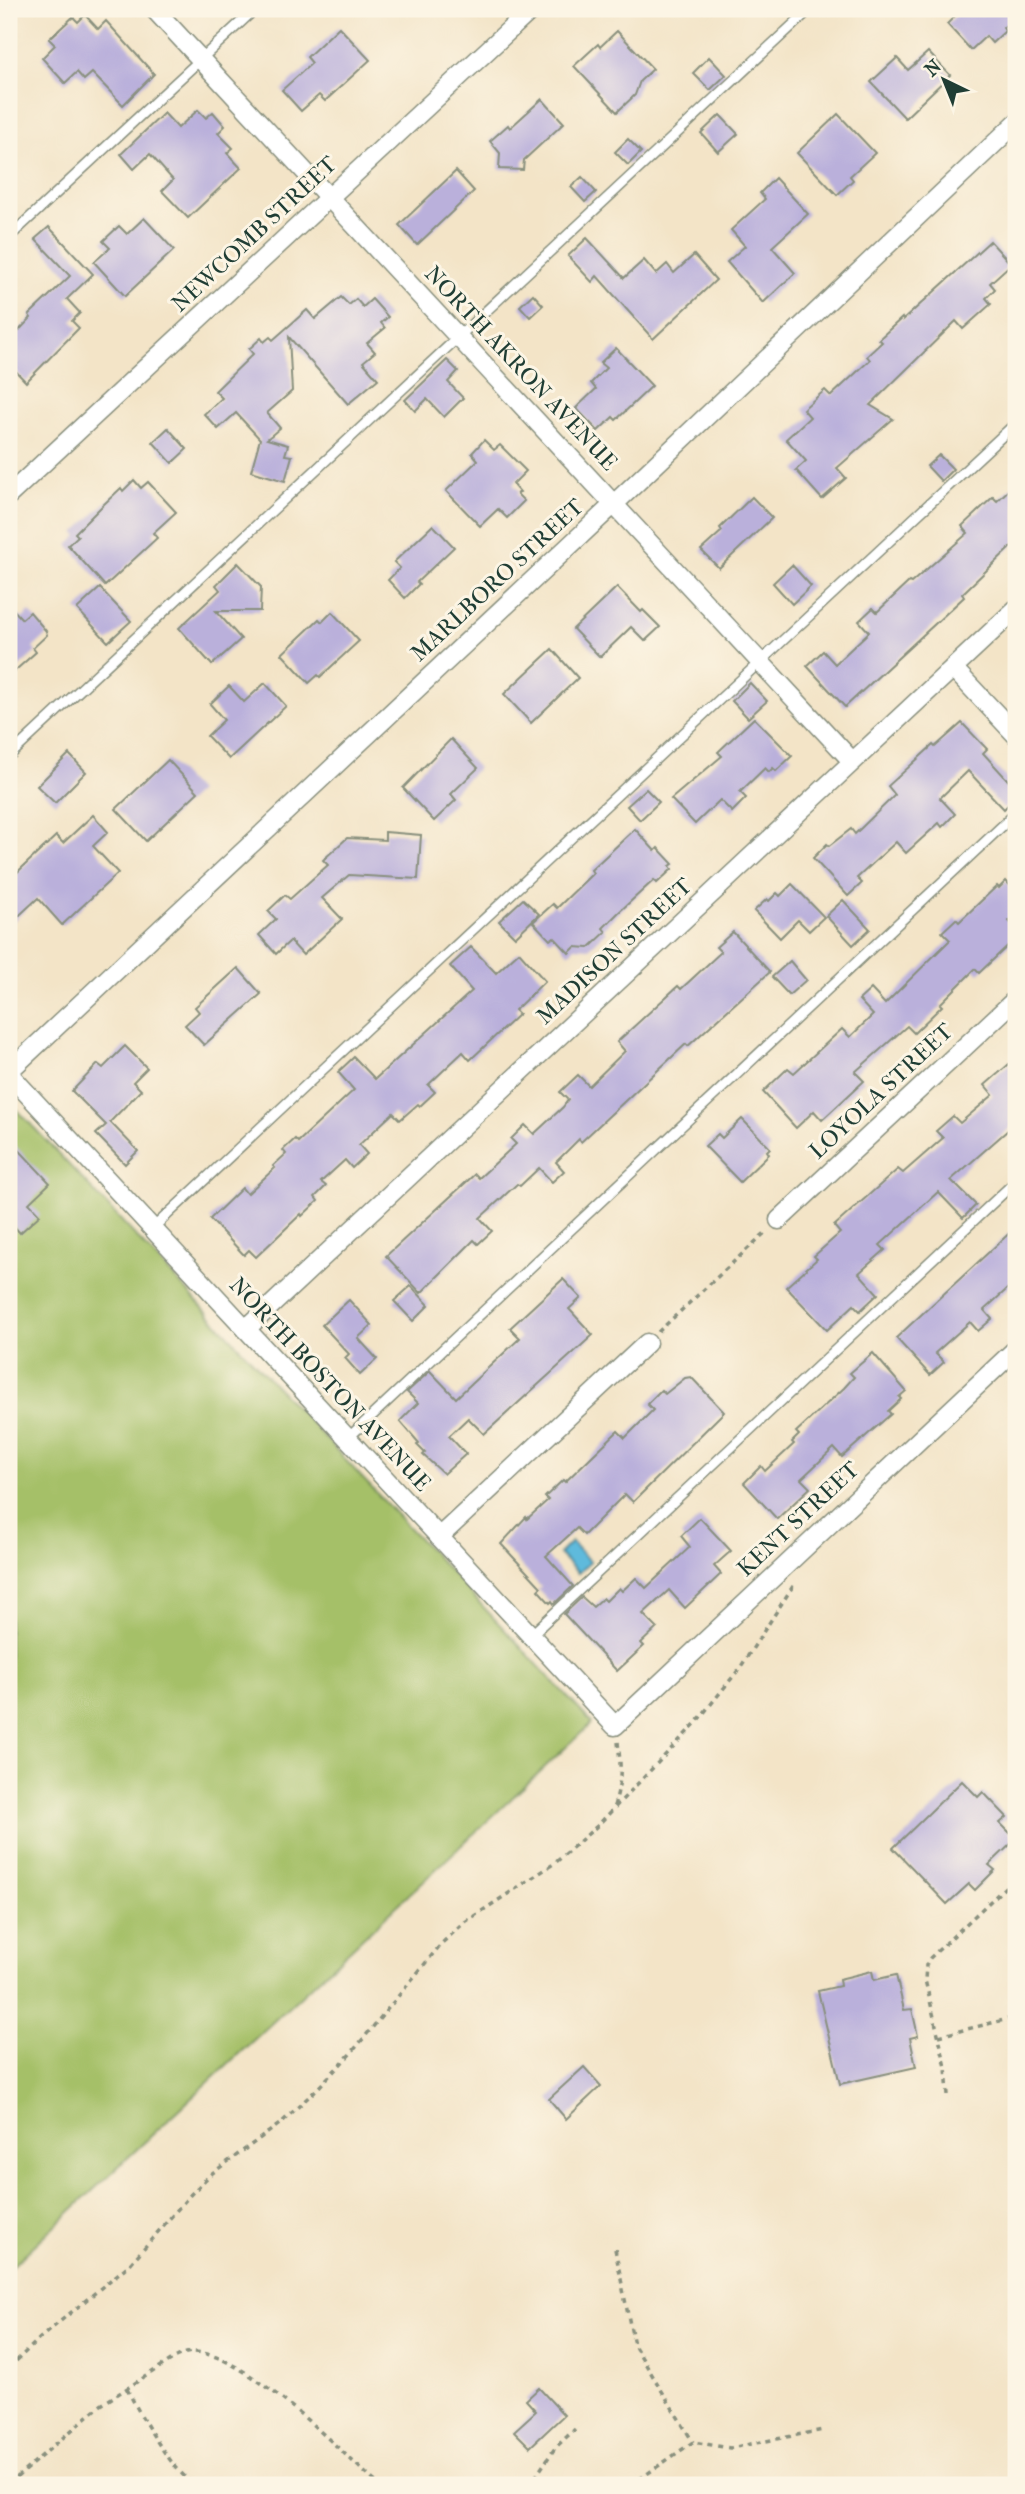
<svg xmlns="http://www.w3.org/2000/svg" width="1025" height="2494" viewBox="0 0 1025 2494" font-family="'IM FELL French Canon',serif">
<rect width="100%" height="100%" fill="#fcf5e5"/>
<filter id="ink" filterUnits="userSpaceOnUse"><feTurbulence type="fractalNoise" baseFrequency=".0143" numOctaves="2"/><feDisplacementMap in="SourceGraphic" scale="14" xChannelSelector="R" yChannelSelector="G"/><feConvolveMatrix kernelMatrix="1 2 1 2 8 2 1 2 1" color-interpolation-filters="sRGB"/></filter>
<filter id="wash" filterUnits="userSpaceOnUse"><feTurbulence type="fractalNoise" baseFrequency=".00686" numOctaves="4" result="noise"/><feDisplacementMap in="SourceGraphic" scale="28" xChannelSelector="R" yChannelSelector="G"/><feGaussianBlur stdDeviation="1.57" result="paint"/><feColorMatrix in="noise" values="0 0 0 0 0 0 0 0 0 0 0 0 0 0 0 0 0 1.4 0 .05"/><feComposite in="paint" operator="in"/></filter>
<g filter="url(#wash)">
<rect width="100%" height="100%" fill="#f3e4c7"/>
<!-- green -->
<polygon fill="#a5c067" stroke="#627e4e" stroke-width="2" points="9,1101 592,1723 9,2269"/>
<!-- water -->
<polygon fill="#5fbadc" stroke="#3f7c88" stroke-width="2" points="571,1542 590,1562 578,1573 559,1554"/>
<g id="blocks">
<!-- building -->
<g fill="#bab0db">
<polygon points="962,9 1016,9 1016,16 1003,28 1005,31 992,43 986,36 971,50 947,24"/>
<polygon points="85,15 98,29 106,21 154,74 123,105 92,73 84,80 77,72 65,83 42,58 55,45 49,39 73,17 78,22"/>
<polygon points="339,27 370,60 325,101 319,95 301,111 282,90 312,63 307,57"/>
<polygon points="617,31 653,69 640,81 635,95 617,112 574,66 598,44 600,47"/>
<polygon points="928,52 950,75 905,118 871,82 897,58 908,70"/>
<polygon points="709,57 726,75 710,90 693,73"/>
<polygon points="542,99 564,123 524,160 523,170 499,169 500,153 490,141 508,125 510,128"/>
<polygon points="198,110 206,118 213,112 225,126 218,133 233,148 227,153 241,168 188,218 162,191 173,180 150,154 134,169 121,154 164,113 178,128"/>
<polygon points="838,114 875,153 850,176 853,180 837,195 797,153"/>
<polygon points="720,115 738,134 718,152 701,133"/>
<polygon points="628,139 641,152 628,165 615,152"/>
<polygon points="456,171 474,191 417,245 399,225"/>
<polygon points="582,177 596,192 585,202 571,187"/>
<polygon points="775,178 808,214 772,247 795,273 763,303 727,262 745,246 731,230 765,199 760,193"/>
<polygon points="144,218 174,250 125,296 94,262 110,248 103,241 119,226 127,234"/>
<polygon points="49,227 93,274 67,299 80,313 72,321 79,328 26,382 9,364 9,341 31,318 29,315 70,276 35,239"/>
<polygon points="587,238 624,278 644,260 656,274 667,264 674,273 694,255 716,280 653,339 597,276 592,282 568,256"/>
<polygon points="990,241 1011,264 990,283 995,289 986,298 991,304 963,329 956,321 870,405 893,419 837,468 846,478 822,499 796,470 806,461 786,439 810,417 803,409 825,390 831,396 870,360 867,356 882,342 879,339 902,318 903,320"/>
<polygon points="533,294 543,305 530,317 520,306"/>
<polygon points="341,297 349,305 356,299 363,307 372,299 388,317 381,323 385,328 367,343 375,352 363,362 378,379 348,404 289,337 292,391 267,413 280,428 267,439 288,445 285,455 292,456 285,481 251,471 260,439 236,413 218,429 204,414 222,398 215,391 253,354 249,349 261,338 264,342 270,337 273,340 307,310 315,319"/>
<polygon points="616,348 652,386 616,420 613,417 598,431 576,408 596,389 591,383 606,368 600,363"/>
<polygon points="447,360 458,371 448,382 463,398 444,417 427,399 415,411 405,400"/>
<polygon points="168,428 187,449 172,463 153,442"/>
<polygon points="484,440 494,450 500,445 526,471 513,484 520,492 517,494 524,501 507,518 498,509 480,526 446,491 478,460 472,453"/>
<polygon points="939,455 953,469 941,481 927,466"/>
<polygon points="134,480 141,488 148,482 176,512 153,533 157,538 105,586 68,545 78,536 75,533 102,506 121,488 123,491"/>
<polygon points="1016,483 1016,542 962,594 964,597 845,707 807,666 823,651 835,664 869,632 859,621 873,608 877,612 909,582 911,583 968,533 962,526 993,497 997,501"/>
<polygon points="752,497 772,518 719,568 701,550 722,531 720,528"/>
<polygon points="433,525 454,547 417,582 419,584 405,598 388,580 400,568 394,562"/>
<polygon points="238,563 261,587 260,611 216,611 241,639 212,665 179,628 220,590 216,585"/>
<polygon points="792,565 811,586 792,604 773,583"/>
<polygon points="617,587 641,612 643,610 660,627 645,641 631,627 600,657 573,629"/>
<polygon points="100,588 131,621 108,642 77,609"/>
<polygon points="9,605 22,619 30,612 46,631 47,635 33,648 36,652 9,676"/>
<polygon points="332,612 359,641 320,677 318,675 309,683 282,654 319,619 322,622"/>
<polygon points="552,649 578,678 531,723 504,694"/>
<polygon points="265,683 286,706 229,759 207,736 224,720 210,704 229,686 244,702"/>
<polygon points="750,683 767,701 748,718 732,701"/>
<polygon points="754,718 792,756 776,771 773,768 769,772 765,768 740,792 746,798 732,812 720,800 695,824 671,799 722,756 718,752"/>
<polygon points="962,723 987,749 983,753 1016,789 1016,797 1004,809 968,771 940,798 955,814 942,827 939,823 906,853 896,842 857,878 862,883 848,896 813,858 827,844 829,846 851,829 855,834 895,795 888,786 933,745 935,747"/>
<polygon points="451,739 478,768 451,794 456,800 434,821 403,788"/>
<polygon points="69,754 86,772 55,803 37,786"/>
<polygon points="168,760 198,792 146,841 116,809"/>
<polygon points="646,789 659,802 640,820 627,806"/>
<polygon points="93,815 108,832 93,846 118,873 62,925 38,898 9,925 9,880 56,836 63,843"/>
<polygon points="635,829 655,851 658,848 673,864 670,866 672,869 657,883 654,880 618,913 603,928 606,932 589,948 575,947 569,953 554,937 550,940 533,922 553,904 557,908 593,873 591,870"/>
<polygon points="385,832 421,835 418,879 349,875 322,898 342,919 303,955 290,941 276,954 259,935 276,919 268,911 285,895 290,899 328,865 323,860 347,838 385,840"/>
<polygon points="1006,881 1016,892 1016,915 1009,921 1016,929 1016,938 979,973 975,969 940,1004 942,1006 914,1033 907,1026 855,1072 864,1081 822,1120 814,1111 796,1128 763,1092 788,1068 794,1073 842,1029 850,1037 873,1015 859,1000 871,989 885,1004 950,940 942,932 956,919 959,922 997,886 999,888"/>
<polygon points="792,884 824,917 809,931 798,920 780,938 754,911 767,899 769,901 777,893 780,896"/>
<polygon points="523,899 539,914 515,937 499,921"/>
<polygon points="843,900 870,929 853,945 826,916"/>
<polygon points="733,932 770,972 688,1046 686,1044 581,1142 579,1139 556,1162 564,1171 552,1182 539,1168 520,1186 517,1184 480,1218 492,1231 478,1244 474,1240 421,1293 386,1256 475,1174 479,1178 516,1144 511,1139 525,1125 534,1134 563,1107 568,1100 560,1092 578,1075 589,1086 625,1051 617,1042 678,986 681,989 721,952 716,947"/>
<polygon points="471,947 496,973 519,952 545,981 515,1010 519,1014 470,1060 463,1052 428,1085 435,1092 420,1106 418,1104 400,1120 393,1113 359,1145 367,1154 352,1168 345,1160 321,1182 326,1186 315,1197 318,1201 302,1216 301,1214 256,1257 249,1250 244,1255 210,1219 242,1188 247,1194 275,1168 273,1166 286,1154 283,1150 295,1139 298,1142 354,1090 338,1072 354,1057 375,1079 472,991 450,966"/>
<polygon points="790,961 806,980 789,995 772,977"/>
<polygon points="238,968 261,994 204,1045 185,1025 199,1012 195,1007"/>
<polygon points="125,1046 147,1068 133,1082 141,1090 110,1122 138,1151 125,1164 96,1134 106,1125 72,1091 98,1064 103,1068"/>
<polygon points="1016,1058 1016,1123 951,1180 976,1205 963,1218 938,1192 880,1245 885,1250 859,1273 878,1294 860,1311 854,1305 827,1330 786,1287 817,1259 814,1256 840,1233 834,1226 898,1169 903,1173 943,1138 936,1131 953,1116 960,1123 993,1095 985,1085"/>
<polygon points="742,1119 770,1148 767,1151 769,1154 740,1182 705,1146 718,1134 722,1138"/>
<polygon points="9,1139 50,1183 29,1203 40,1215 20,1233 9,1221"/>
<polygon points="1016,1227 1016,1281 984,1310 992,1319 978,1331 970,1322 935,1353 944,1362 930,1375 896,1338"/>
<polygon points="563,1279 581,1298 569,1309 593,1335 484,1434 468,1418 449,1436 466,1454 444,1474 423,1455 425,1453 417,1445 419,1443 400,1421 418,1403 407,1392 430,1371 456,1398 520,1338 510,1328"/>
<polygon points="411,1286 429,1305 413,1321 394,1301"/>
<polygon points="349,1300 372,1325 358,1338 377,1359 360,1375 345,1358 349,1354 322,1325"/>
<polygon points="873,1353 906,1391 899,1397 901,1399 888,1411 891,1414 842,1457 834,1448 801,1479 810,1488 777,1519 744,1483 761,1466 765,1471 794,1444 792,1442 799,1435 796,1432 844,1388 854,1377 850,1373"/>
<polygon points="691,1377 724,1412 633,1502 625,1494 584,1535 577,1528 546,1556 573,1586 554,1604 552,1601 550,1603 538,1590 541,1587 501,1544 526,1517 527,1519 548,1500 545,1497 563,1480 565,1482 618,1431 625,1438 653,1410 647,1404 661,1390 665,1394 685,1378"/>
<polygon points="700,1518 731,1551 714,1566 721,1574 685,1608 669,1590 643,1614 657,1628 641,1643 644,1646 617,1671 564,1614 582,1597 593,1607 603,1598 606,1601 619,1588 622,1591 636,1578 646,1588 690,1547 681,1536"/>
<polygon points="962,1781 978,1797 983,1792 1007,1817 1000,1823 1016,1839 989,1865 995,1870 975,1890 969,1884 947,1904 893,1848"/>
<polygon points="872,1971 874,1980 896,1975 904,2010 912,2009 918,2036 910,2038 916,2067 840,2084 818,1991 840,1986 839,1979"/>
<polygon points="584,2067 601,2086 566,2119 549,2099"/>
<polygon points="539,2388 564,2415 530,2447 514,2431 536,2411 526,2400"/>
</g>
</g>
</g>
<g filter="url(#ink)">
<use href="#blocks" fill-opacity="0" stroke="#89907e" stroke-width="2"/>
<g fill="none" stroke-linecap="round" stroke-linejoin="round">
<!-- lane casing -->
<g stroke="#89907e" stroke-width="12">
<g id="lane">
<polyline points="9,237 255,9"/>
<polyline points="9,756 810,9"/>
<polyline points="153,1228 1016,423"/>
<polyline points="347,1439 1016,813"/>
<polyline points="531,1635 1016,1181"/>
</g>
</g>
<!-- street casing -->
<g stroke="#89907e" stroke-width="21">
<g id="street">
<polyline points="154,9 852,761"/>
<polyline points="9,495 532,9"/>
<polyline points="953,668 1016,735"/>
<polyline points="9,1071 614,504 1016,123"/>
<polyline points="9,1074 615,1726 1016,1349"/>
<polyline points="779,1220 1016,999"/>
<polyline points="246,1329 1016,609"/>
<polyline points="439,1537 647,1343"/>
</g>
</g>
<!-- path -->
<g stroke="#89907e" stroke-width="3.5" stroke-dasharray="5 5" stroke-linecap="butt">
<polyline points="658,1332 768,1230"/>
<path d="M614,1806C622,1780 621,1768 618,1742"/>
<polyline points="939,2036 1016,2017"/>
<polyline points="948,2095 946,2067 925,1980 926,1965 930,1958 1016,1877"/>
<polyline points="615,2249 634,2345 693,2442"/>
<polyline points="9,2368 40,2338 130,2264 191,2194 211,2174 281,2123 318,2088 353,2051 442,1943 465,1922 555,1863 597,1826 695,1724 740,1668 795,1583"/>
<path d="M127,2389C140,2415 171,2470 195,2485"/>
<path d="M9,2484L101,2405L174,2358C181,2355 186,2352 194,2352C247,2354 338,2450 379,2485"/>
<polyline points="540,2485 534,2479 555,2448 575,2429"/>
<polyline points="631,2485 693,2442 730,2448 823,2430"/>
</g>
<!-- lane -->
<use href="#lane" stroke="#fff" stroke-width="9"/>
<!-- street -->
<use href="#street" stroke="#fff" stroke-width="18"/>
</g>
</g>
<g text-anchor="middle" dominant-baseline="central" stroke-width="6" stroke-linejoin="round" paint-order="stroke">
<!-- street labels -->
<g font-size="23" fill="#1f3d34" stroke="#fcf5e5">
<text transform="translate(254 234) rotate(-43)">NEWCOMB STREET</text>
<text transform="translate(521 368) rotate(47)">NORTH AKRON AVENUE</text>
<text transform="translate(497 580) rotate(-43)">MARLBORO STREET</text>
<text transform="translate(614 951) rotate(-43)">MADISON STREET</text>
<text transform="translate(881 1091) rotate(-43)">LOYOLA STREET</text>
<text transform="translate(330 1384) rotate(47)">NORTH BOSTON AVENUE</text>
<text transform="translate(798 1519) rotate(-43)">KENT STREET</text>
</g>
</g>
<!-- margin -->
<rect width="1025" height="2494" fill="none" stroke="#fcf5e5" stroke-width="35"/>
<!-- north arrow -->
<g transform="translate(944 80) rotate(317)" stroke="#fcf5e5" stroke-width="5" paint-order="stroke">
<path d="M0-5L12 26L0 18L-12 26Z" fill="#1f3d34"/>
<text y="-10" font-size="19" font-weight="bold" text-anchor="middle" fill="#1f3d34">N</text>
</g>
</svg>
